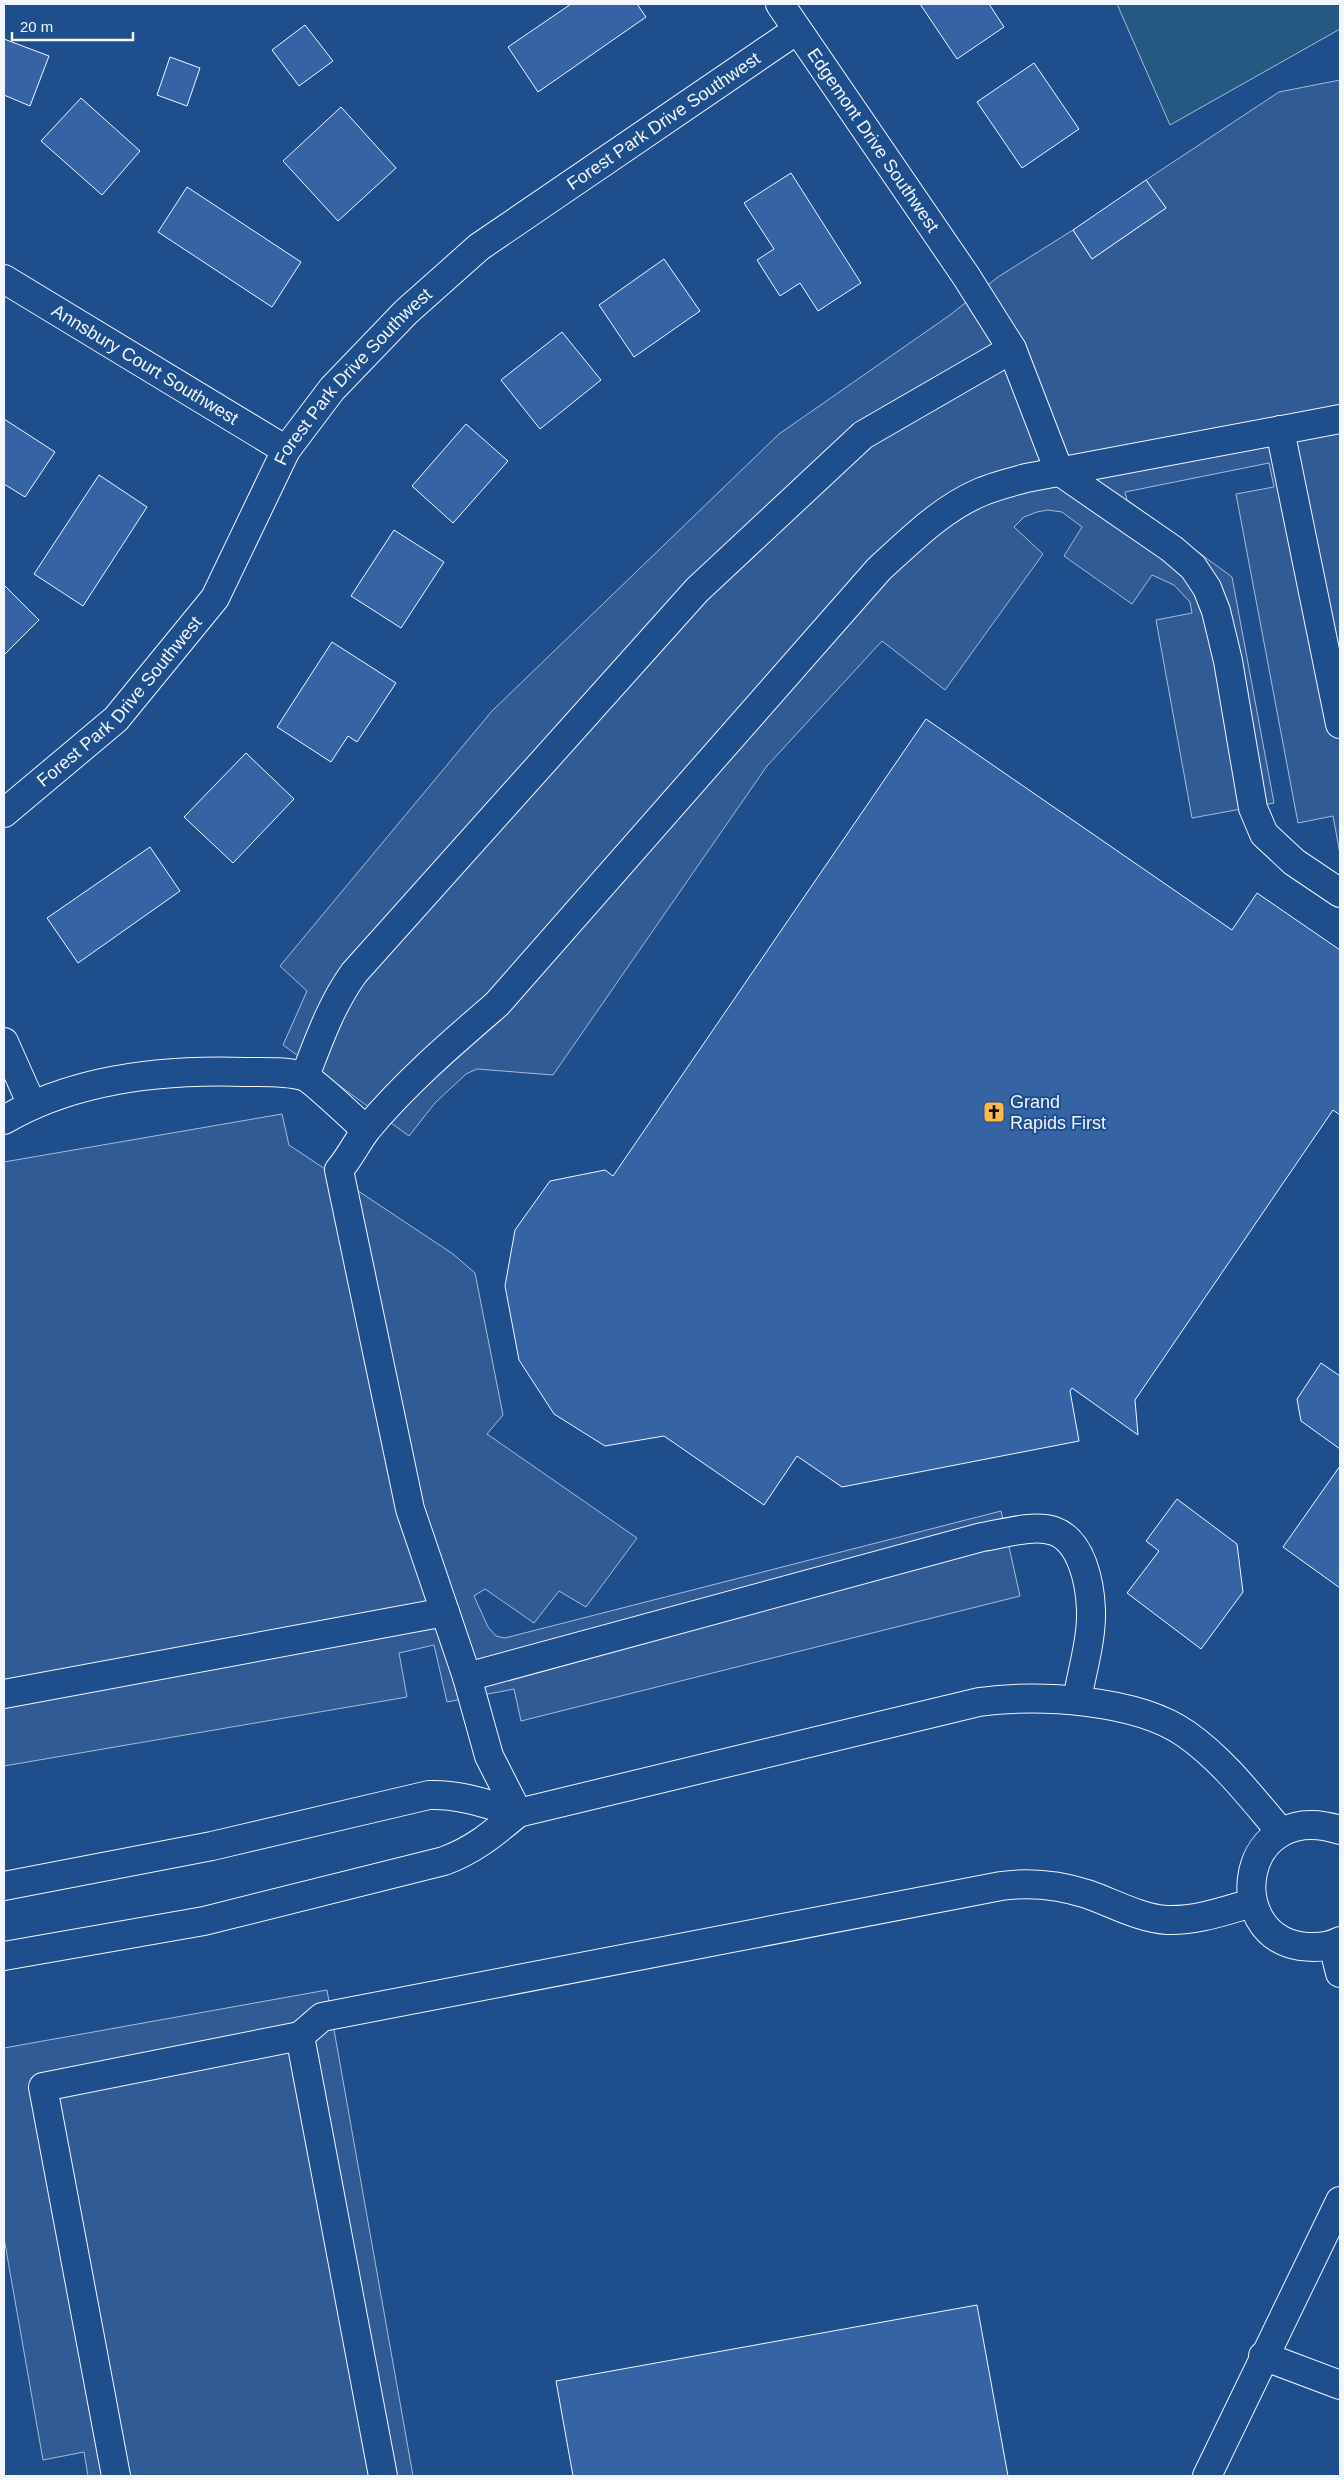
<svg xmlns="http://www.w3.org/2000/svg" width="1344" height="2480" viewBox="0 0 1344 2480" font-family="Helvetica,sans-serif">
<rect width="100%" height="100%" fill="#1f4e8c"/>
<!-- green -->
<polygon fill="#245a82" stroke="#a8bbd7" points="1117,4 1340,4 1340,29 1170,125"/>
<!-- parking -->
<g fill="#305b95" stroke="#a8bbd7">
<polygon points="1340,80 1340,854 1333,816 1298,823 1236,494 1274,487 1269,463 1125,492 1127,500 1232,577 1274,803 1192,818 1156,620 1192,613 1190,602 1174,585 1152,575 1132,604 1064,556 1082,527 1062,512 1048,510 1037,512 1024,517 1014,527 1043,554 945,690 882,641 767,766 553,1075 477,1069 466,1074 435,1103 409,1136 283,1045 307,991 280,966 492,711 779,434 950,315 998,277 1073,230 1092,259 1166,208 1146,180 1279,92"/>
<polygon points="282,1114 289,1145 453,1254 475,1273 503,1415 487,1434 637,1538 586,1607 559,1591 534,1623 485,1589 474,1596 488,1627 496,1636 505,1638 1001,1511 1020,1596 521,1721 514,1689 447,1702 434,1645 399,1653 407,1697 4,1766 4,1162"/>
<polygon points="327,1990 413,2476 88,2476 84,2452 43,2460 4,2238 4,2048"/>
</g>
<!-- building -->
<g fill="#3563a3" stroke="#f2f6ff">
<polygon points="571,4 637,4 646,17 538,92 508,47"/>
<polygon points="920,4 989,4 1004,27 957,59"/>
<polygon points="305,25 333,61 299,86 272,50"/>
<polygon points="4,39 49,56 30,106 4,95"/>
<polygon points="170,57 200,68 187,106 157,95"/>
<polygon points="1034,63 1079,129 1022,168 977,102"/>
<polygon points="81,98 140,151 102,195 41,141"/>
<polygon points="341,107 396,168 338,221 283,161"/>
<polygon points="791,173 861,283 818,311 800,283 780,296 757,260 774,249 744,203"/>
<polygon points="1146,180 1166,208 1092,259 1073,230"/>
<polygon points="187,187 301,262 272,307 158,232"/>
<polygon points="664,259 700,311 634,357 599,305"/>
<polygon points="562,332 601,380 540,429 501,380"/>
<polygon points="4,419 55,452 25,497 4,484"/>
<polygon points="466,424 508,461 453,523 412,486"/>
<polygon points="99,475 147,507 83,606 34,574"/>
<polygon points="394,530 444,562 401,628 351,596"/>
<polygon points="4,585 39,620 4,655"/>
<polygon points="332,642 396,683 357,742 348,736 331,762 277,727"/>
<polygon points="926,719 1232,930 1257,893 1340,950 1340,1115 1333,1110 1135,1400 1138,1435 1072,1388 1070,1391 1079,1441 842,1487 797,1456 764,1505 664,1436 605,1446 554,1414 519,1360 505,1286 515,1230 550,1181 605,1170 613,1176"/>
<polygon points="246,753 294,799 233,863 184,817"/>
<polygon points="150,847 180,891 78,963 47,918"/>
<polygon points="1321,1363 1340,1376 1340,1449 1301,1421 1297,1399"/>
<polygon points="1340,1466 1340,1588 1283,1547"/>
<polygon points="1177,1499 1237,1544 1243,1592 1201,1649 1127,1593 1159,1551 1146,1541"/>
<polygon points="977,2305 1008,2476 573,2476 556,2381"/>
</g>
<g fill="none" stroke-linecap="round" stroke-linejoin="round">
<!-- minor casing -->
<g stroke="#f2f6ff" stroke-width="30">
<g id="minor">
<path id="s1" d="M780,4L966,276L1012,349L1059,471L1172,549L1193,567L1207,588L1216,611L1228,661L1253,808L1264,834L1294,862L1340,893"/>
<path id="s2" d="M4,279L286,450"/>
<polyline points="1280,430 1340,724"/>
<path id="s3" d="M4,813L116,719L215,598L286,450L332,389L406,312L479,247L797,30"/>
<polyline points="4,1042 32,1105"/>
<path d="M305,1076C319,1040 331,1005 354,973L697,590L863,435L1012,349"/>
<path d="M4,1120C76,1078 163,1069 246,1072C264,1072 285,1071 303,1076C312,1079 355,1120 366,1130"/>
<path d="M467,1677L982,1537C1003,1534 1033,1524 1054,1531C1082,1541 1090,1583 1091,1610C1092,1639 1082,1671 1077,1700"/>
<polyline points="4,1694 445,1612"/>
<path d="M518,1813L489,1756L467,1677L410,1509L339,1170C350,1157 357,1142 367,1129C406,1082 452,1043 497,1004L879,569C911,540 941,509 981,492C995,486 1011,482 1026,478L1340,419"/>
<path d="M1340,1830C1240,1798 1222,1933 1300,1946C1314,1948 1327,1948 1340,1941"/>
<path d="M4,1886L212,1846L429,1795C460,1794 487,1804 518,1813"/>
<polyline points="1333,1945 1340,1973"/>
<path d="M4,1956L204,1921L444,1861C474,1850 494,1833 518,1813L979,1702C1038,1694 1136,1699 1186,1734C1223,1760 1251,1797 1281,1832"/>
<path d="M300,2036L322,2017L1001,1886C1030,1882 1059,1885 1087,1894C1113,1903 1139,1918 1167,1920C1197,1921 1224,1911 1252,1903"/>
<polyline points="1263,2356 1340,2385"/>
<polyline points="116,2476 43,2087 300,2036 383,2476"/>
<polyline points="1207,2476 1340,2201"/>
</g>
</g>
<!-- minor -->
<use href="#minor" stroke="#1f4e8c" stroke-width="28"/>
</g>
<!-- icons -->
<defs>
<g id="church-square" transform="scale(1.125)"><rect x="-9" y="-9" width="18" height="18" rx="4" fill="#ffb74d" stroke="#1f4e8c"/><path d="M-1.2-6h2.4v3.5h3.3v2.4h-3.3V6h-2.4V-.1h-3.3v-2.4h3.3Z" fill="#111"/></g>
</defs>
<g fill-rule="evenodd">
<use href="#church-square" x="994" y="1112"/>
</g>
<g text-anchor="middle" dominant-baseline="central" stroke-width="4" stroke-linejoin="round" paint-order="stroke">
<!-- street labels -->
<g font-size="18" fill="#f2f6ff" stroke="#1f4e8c">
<text stroke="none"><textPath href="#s3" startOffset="971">Forest Park Drive Southwest</textPath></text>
<text stroke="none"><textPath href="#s1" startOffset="165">Edgemont Drive Southwest</textPath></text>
<text stroke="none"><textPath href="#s2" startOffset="165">Annsbury Court Southwest</textPath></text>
<text stroke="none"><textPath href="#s3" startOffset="566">Forest Park Drive Southwest</textPath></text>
<text stroke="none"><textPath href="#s3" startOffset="161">Forest Park Drive Southwest</textPath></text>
</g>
<!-- poi labels -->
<g font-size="18" fill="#f2f6ff" stroke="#1f4e8c" text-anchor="start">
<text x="1010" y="1102">Grand<tspan x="1010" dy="21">Rapids First</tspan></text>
</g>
</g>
<!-- border -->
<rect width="1344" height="2480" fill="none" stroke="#f2f6ff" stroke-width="10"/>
<!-- scale -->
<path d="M12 32v8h121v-8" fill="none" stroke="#f2f6ff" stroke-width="2.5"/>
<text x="20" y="32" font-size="15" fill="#f2f6ff" stroke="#1f4e8c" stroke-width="4" paint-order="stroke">20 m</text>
</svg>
